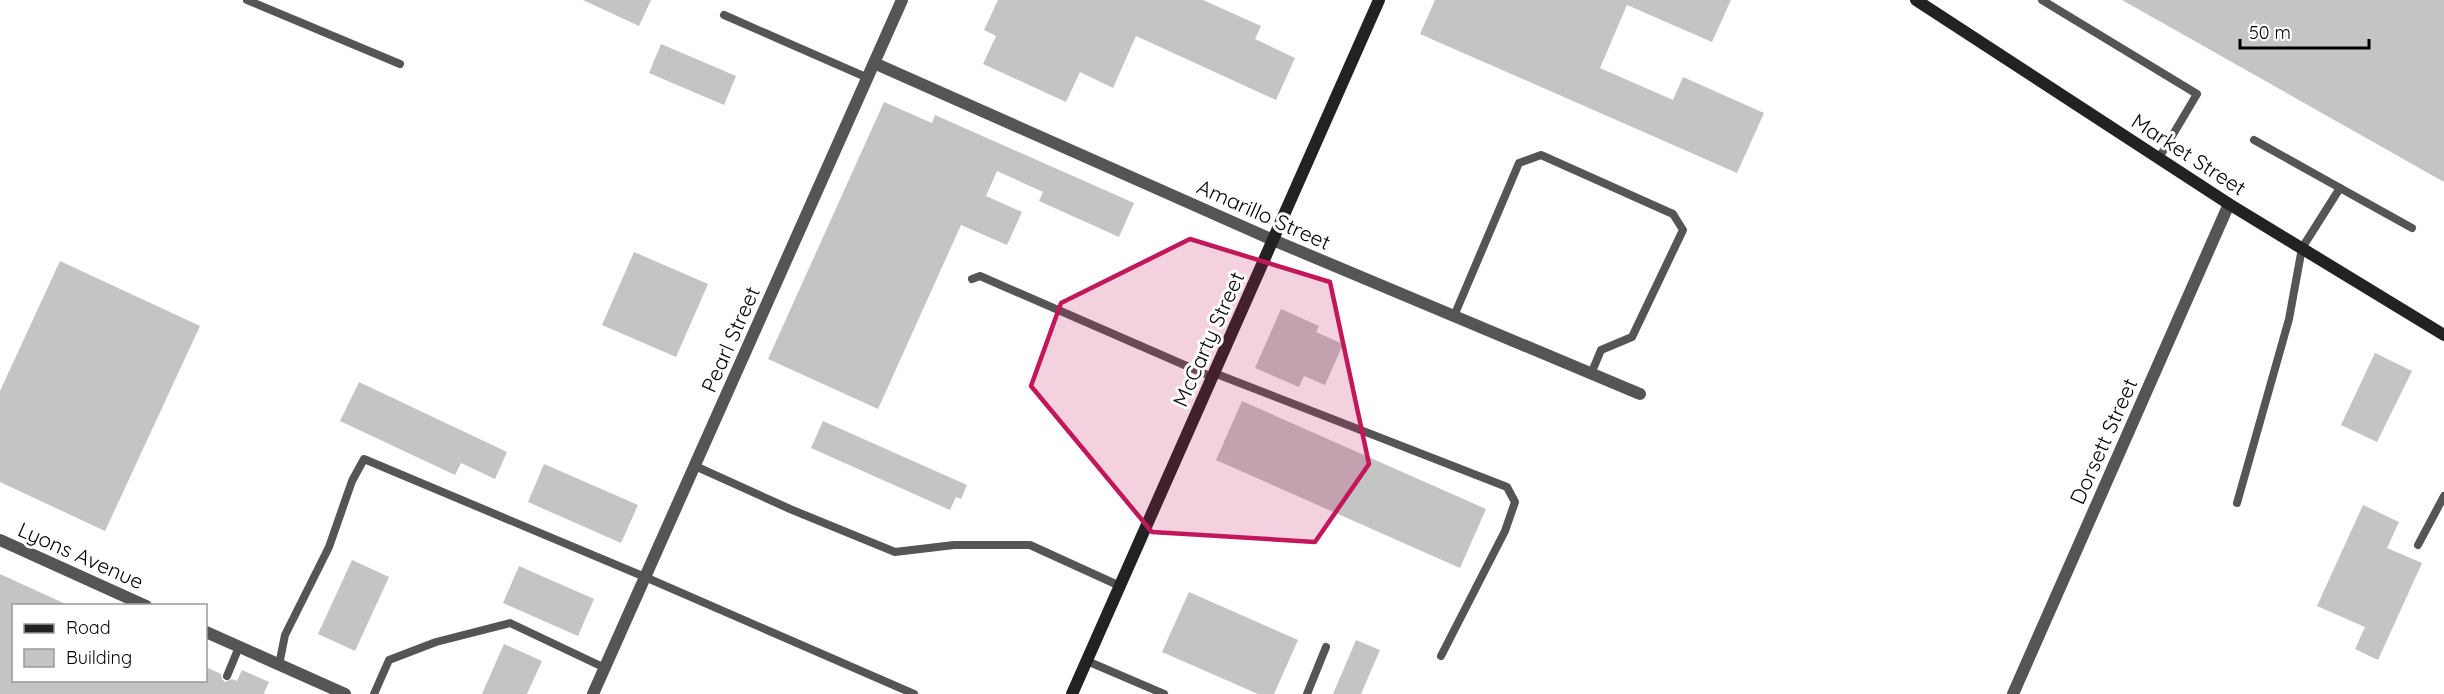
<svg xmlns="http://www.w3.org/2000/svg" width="2444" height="694" viewBox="0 0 2444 694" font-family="Quicksand,sans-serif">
<rect width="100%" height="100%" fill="#fff"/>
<!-- building -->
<g fill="#c4c4c4">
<polygon points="583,0 651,0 639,26"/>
<polygon points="998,0 1203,0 1261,26 1255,39 1295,58 1276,100 1136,36 1113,88 1080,72 1066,102 983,64 996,36 984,30"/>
<polygon points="1435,0 1731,0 1712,42 1627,5 1600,68 1673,100 1683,77 1764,113 1737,173 1420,34"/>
<polygon points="2122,0 2444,0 2444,182"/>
<polygon points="661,44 736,76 724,105 649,73"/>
<polygon points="884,102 932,123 935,115 1134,203 1119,237 1039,201 1043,192 997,171 986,196 1022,212 1007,245 961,225 878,409 768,359"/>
<polygon points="634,252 708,284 676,357 602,325"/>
<polygon points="60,261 200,326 105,531 0,482 0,391"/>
<polygon points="1281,309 1319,326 1316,332 1343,344 1325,385 1304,376 1299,387 1255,368"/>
<polygon points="2375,353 2412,371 2377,442 2341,425"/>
<polygon points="359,382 507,452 495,479 461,463 455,475 340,421"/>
<polygon points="1242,401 1486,509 1460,568 1216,460"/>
<polygon points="823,421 967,485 961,499 956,497 950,510 811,448"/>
<polygon points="544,464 638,505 621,543 528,502"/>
<polygon points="2363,505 2399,522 2387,548 2422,563 2378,660 2355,649 2365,627 2317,606"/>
<polygon points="352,560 389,577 355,651 318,634"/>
<polygon points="519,566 594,599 578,636 503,603"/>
<polygon points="0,574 70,606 14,606 14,681 206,681 206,667 221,674 222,679 225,682 232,679 237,681 242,670 269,682 264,693 266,694 0,694"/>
<polygon points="1189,592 1298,640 1274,694 1258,694 1162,652"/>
<polygon points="1356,640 1380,650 1361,694 1333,694"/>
<polygon points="504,644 542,661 527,694 482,694"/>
</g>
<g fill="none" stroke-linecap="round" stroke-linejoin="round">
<!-- lane -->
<g stroke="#555" stroke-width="8">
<polyline points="247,0 400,64"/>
<polyline points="2042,0 2197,94 2159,158"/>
<polyline points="724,15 868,78"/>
<polyline points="2340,188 2412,228"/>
<polyline points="972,279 980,276 1212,377"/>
<polyline points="1454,316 1519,163 1541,155 1673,214 1683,230 1632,337 1601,350 1591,374"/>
<polyline points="1214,373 1507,487 1515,502 1505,531 1441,656"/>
<polyline points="695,466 790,509 895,552 954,545 1030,545 1120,586"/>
<polyline points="2237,503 2289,319 2302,248 2340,188 2254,140"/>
<polyline points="2418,545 2444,496"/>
<polyline points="1087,661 1164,694"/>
<polyline points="279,665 285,635 329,547 352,481 364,459 645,577 914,694"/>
<polyline points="227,676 239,647"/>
<polyline points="374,694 389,660 436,642 510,623 605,668"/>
<polyline points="1307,694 1326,647"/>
</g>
<!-- street -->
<g stroke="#555" stroke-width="12">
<polyline points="874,63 1273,240 1640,394"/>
<polyline points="0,540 146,606"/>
<polyline points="206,632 345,694"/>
<polyline points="593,694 902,0"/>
<polyline points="2013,694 2229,204"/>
</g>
<!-- secondary -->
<g stroke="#222" stroke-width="12">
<polyline points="1916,0 2229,204 2444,335"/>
<polyline points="1072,694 1379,0"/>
</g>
</g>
<!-- marked area -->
<path fill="#c2185b" fill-opacity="0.2" stroke="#c2185b" stroke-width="4.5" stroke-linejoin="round" d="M1190,239L1330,282L1369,464L1315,542L1152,532L1031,386L1061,303Z"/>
<g text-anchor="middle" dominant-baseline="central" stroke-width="6" stroke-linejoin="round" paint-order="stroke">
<!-- street labels -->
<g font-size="21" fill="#000" stroke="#fff">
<text transform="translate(2189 154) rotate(33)">Market Street</text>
<text transform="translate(1264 214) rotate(24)">Amarillo Street</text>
<text transform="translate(730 339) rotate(-66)">Pearl Street</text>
<text transform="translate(1208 339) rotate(-66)">McCarty Street</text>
<text transform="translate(2103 441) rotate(-66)">Dorsett Street</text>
<text transform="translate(81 555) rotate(24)">Lyons Avenue</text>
</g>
</g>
<!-- legend -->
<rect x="12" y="604" width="195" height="78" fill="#ffffff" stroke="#999999" stroke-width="1.5"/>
<rect x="24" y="624" width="30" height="9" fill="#222222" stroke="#999999" stroke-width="1.5"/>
<text x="66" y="634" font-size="18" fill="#000000">Road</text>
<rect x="24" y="649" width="30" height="18" fill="#c4c4c4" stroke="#999999" stroke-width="1.5"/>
<text x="66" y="664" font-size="18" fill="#000000">Building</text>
<!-- scale -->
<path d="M2240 39v9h129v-9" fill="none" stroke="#000000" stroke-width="3"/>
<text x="2249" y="39" font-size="18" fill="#000000" stroke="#ffffff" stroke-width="4.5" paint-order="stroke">50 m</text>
</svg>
